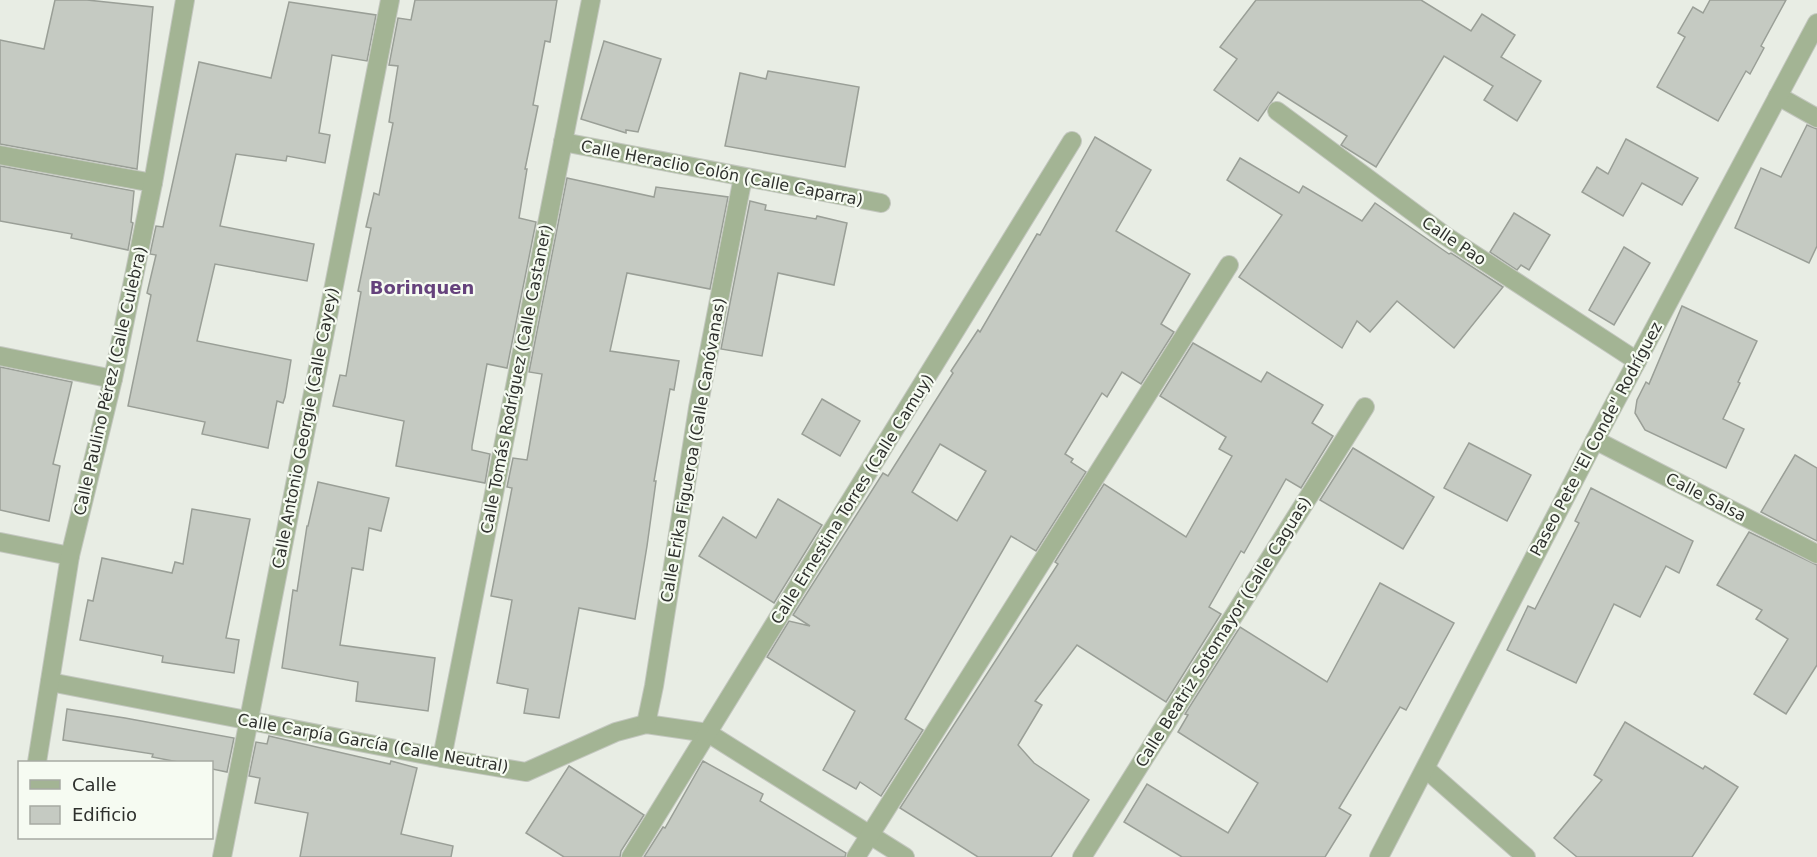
<svg xmlns="http://www.w3.org/2000/svg" width="1817" height="857" viewBox="0 0 1817 857" font-family="'DejaVu Sans',sans-serif">
<rect width="100%" height="100%" fill="#e8ede4"/>
<!-- building -->
<g fill="#c5cac2" stroke="#9a9f97" stroke-width="1.5" fill-rule="evenodd">
<polygon points="55,0 87,0 153,7 137,169 0,144 0,40 44,49"/>
<polygon points="415,0 557,0 550,42 545,41 533,105 538,106 525,169 527,169 519,218 536,222 507,368 487,364 472,446 472,450 490,454 485,483 396,466 404,421 333,406 340,375 346,376 361,292 358,291 371,228 366,227 374,193 379,195 393,123 389,122 398,66 389,65 398,18 411,20"/>
<polygon points="1256,0 1421,0 1471,31 1482,14 1515,35 1501,57 1541,81 1517,121 1484,100 1493,86 1444,56 1376,167 1341,145 1347,136 1278,92 1258,121 1214,90 1237,59 1220,47"/>
<polygon points="1710,0 1786,0 1761,46 1764,48 1750,74 1746,71 1718,121 1657,87 1685,37 1678,33 1693,7 1703,13"/>
<polygon points="289,2 376,15 367,61 332,55 319,133 330,135 325,163 287,156 286,161 236,154 220,226 314,244 307,281 215,264 197,341 291,360 285,397 283,403 277,401 268,448 202,434 205,422 128,406 151,295 147,293 156,255 150,254 156,226 163,227 199,62 271,78"/>
<polygon points="604,41 661,59 638,132 626,130 626,133 581,119"/>
<polygon points="768,71 859,87 845,167 725,146 740,73 766,79"/>
<polygon points="1807,125 1817,129 1817,246 1809,263 1735,228 1761,168 1781,177"/>
<path d="M1095,137L1151,170L1116,231L1190,274L1161,324L1174,332L1141,384L1122,372L1107,397L1102,393L1065,454L1073,459L1071,462L1086,472L1036,551L1011,536L905,719L923,730L881,796L860,782L856,789L823,770L855,711L767,657L789,621L810,626L793,615L883,473L888,476L953,373L951,371L978,330L980,332L1037,234L1040,235ZM940,444L986,471L957,521L912,492Z"/>
<polygon points="1626,139 1698,178 1682,205 1642,183 1623,216 1582,192 1597,167 1608,174"/>
<polygon points="1240,158 1299,193 1303,186 1362,221 1375,203 1449,254 1451,253 1503,287 1454,348 1397,301 1370,332 1357,321 1342,348 1239,277 1282,215 1227,180"/>
<polygon points="0,166 134,191 131,222 133,223 128,250 71,238 72,234 0,221"/>
<polygon points="567,178 654,197 656,187 728,197 710,289 627,273 610,351 679,361 674,390 670,389 654,481 656,481 647,546 635,619 579,608 559,718 524,713 528,689 497,683 512,600 491,596 512,488 507,487 513,458 527,460 542,374 529,372"/>
<polygon points="750,201 766,205 765,210 816,219 817,216 847,223 834,285 778,273 762,356 721,349"/>
<polygon points="1514,213 1550,235 1529,270 1521,265 1517,270 1490,252"/>
<polygon points="1624,247 1650,263 1614,325 1589,310"/>
<polygon points="1682,306 1757,341 1738,382 1740,383 1723,419 1744,429 1726,468 1645,430 1635,413 1637,400 1646,382 1649,384"/>
<polygon points="1193,343 1261,382 1267,372 1323,405 1312,423 1333,436 1301,488 1286,479 1244,553 1241,551 1209,607 1221,614 1166,702 1077,645 1035,701 1042,705 1018,745 1034,763 1089,800 1051,857 978,857 900,808 1058,564 1055,562 1104,484 1186,537 1232,456 1219,449 1226,437 1160,396"/>
<polygon points="0,367 72,382 53,464 60,466 49,521 0,510"/>
<polygon points="822,399 860,421 840,456 802,434"/>
<polygon points="1469,443 1531,475 1507,521 1444,488"/>
<polygon points="1353,448 1434,497 1403,549 1320,500"/>
<polygon points="1795,455 1817,468 1817,541 1761,512"/>
<polygon points="318,482 389,498 381,531 369,528 363,570 352,568 340,645 435,658 428,711 356,701 358,682 282,668 293,590 297,591 307,526 308,526"/>
<polygon points="1591,488 1693,541 1679,573 1666,566 1640,617 1614,604 1576,683 1507,650 1528,606 1535,609 1579,523 1575,521"/>
<polygon points="778,499 822,525 774,603 699,556 723,517 756,538"/>
<polygon points="192,509 250,519 226,638 239,640 234,673 162,662 163,656 80,640 88,600 93,601 102,558 172,573 175,562 183,564"/>
<polygon points="1749,532 1817,565 1817,665 1786,714 1754,694 1788,639 1756,619 1762,610 1717,585"/>
<polygon points="1380,583 1454,623 1406,710 1400,707 1339,808 1351,815 1325,857 1182,857 1124,822 1147,784 1228,833 1258,783 1178,732 1188,715 1185,714 1240,627 1327,682"/>
<polygon points="67,709 125,718 234,738 227,772 212,769 212,762 178,762 152,757 153,754 63,740"/>
<polygon points="1625,722 1703,769 1705,766 1738,787 1692,857 1577,857 1554,838 1602,780 1594,775"/>
<polygon points="269,736 390,764 391,761 417,768 401,834 453,846 451,857 300,857 308,813 255,803 260,778 249,776 256,742 267,744"/>
<polygon points="703,761 763,794 760,801 846,853 845,857 644,857 663,827 665,828"/>
<polygon points="569,766 644,815 621,851 620,857 564,857 526,833"/>
</g>
<g fill="none" stroke-linecap="round" stroke-linejoin="round">
<!-- pedestrian casing -->
<g stroke="#c3c7bf" stroke-width="20">
<polyline id="pedestrian" points="1778,96 1817,118"/>
</g>
<!-- minor casing -->
<g stroke="#c3c7bf" stroke-width="20">
<g id="minor">
<polyline points="1277,111 1444,235 1637,361"/>
<polyline points="563,142 881,203"/>
<polyline points="0,155 153,183"/>
<polyline points="0,356 113,379"/>
<polyline points="1595,440 1817,554"/>
<polyline points="0,542 70,556"/>
<polyline points="50,682 442,758 526,772 616,732 646,724 708,733 905,857"/>
<polyline points="646,724 654,686 698,408 743,177"/>
<polyline points="442,758 591,0"/>
<polyline points="37,762 70,556 113,379 153,183 185,0"/>
<polyline points="1426,769 1526,857"/>
<polyline points="222,857 390,0"/>
<polyline points="631,857 1072,141"/>
<polyline points="856,857 1229,265"/>
<polyline points="1082,857 1365,407"/>
</g>
</g>
<!-- tertiary casing -->
<g stroke="#c3c7bf" stroke-width="20">
<polyline id="tertiary" points="1379,857 1595,440 1817,23"/>
</g>
<!-- pedestrian -->
<use href="#pedestrian" stroke="#a3b494" stroke-width="18"/>
<!-- minor -->
<use href="#minor" stroke="#a3b494" stroke-width="18"/>
<!-- tertiary -->
<use href="#tertiary" stroke="#a3b494" stroke-width="18"/>
</g>
<g text-anchor="middle" dominant-baseline="central" stroke-width="4.5" stroke-linejoin="round" paint-order="stroke">
<!-- street labels -->
<g font-size="16" fill="#2e302d" stroke="#f6fbf2">
<text transform="translate(722 173) rotate(11)">Calle Heraclio Colón (Calle Caparra)</text>
<text transform="translate(1454 241) rotate(34)">Calle Pao</text>
<text transform="translate(516 379) rotate(-79)">Calle Tomás Rodríguez (Calle Castaner)</text>
<text transform="translate(110 381) rotate(-77)">Calle Paulino Pérez (Calle Culebra)</text>
<text transform="translate(305 428) rotate(-79)">Calle Antonio Georgie (Calle Cayey)</text>
<text transform="translate(1596 439) rotate(-62)">Paseo Pete "El Conde" Rodríguez</text>
<text transform="translate(693 450) rotate(-80)">Calle Erika Figueroa (Calle Canóvanas)</text>
<text transform="translate(1706 497) rotate(27)">Calle Salsa</text>
<text transform="translate(852 499) rotate(-58)">Calle Ernestina Torres (Calle Camuy)</text>
<text transform="translate(1223 632) rotate(-58)">Calle Beatriz Sotomayor (Calle Caguas)</text>
<text transform="translate(373 743) rotate(10)">Calle Carpía García (Calle Neutral)</text>
</g>
<!-- neighbourhood labels -->
<g font-size="18" font-weight="bold" fill="#65427c" stroke="#f6fbf2">
<text x="422" y="287">Borinquen</text>
</g>
</g>
<!-- legend -->
<rect x="18" y="761" width="195" height="78" fill="#f6fbf2" stroke="#a6aaa3" stroke-width="1.5"/>
<rect x="30" y="780" width="30" height="9" fill="#a3b494" stroke="#a6aaa3" stroke-width="1.5"/>
<text x="72" y="791" font-size="18" fill="#2e302d">Calle</text>
<rect x="30" y="806" width="30" height="18" fill="#c5cac2" stroke="#a6aaa3" stroke-width="1.5"/>
<text x="72" y="821" font-size="18" fill="#2e302d">Edificio</text>
</svg>
